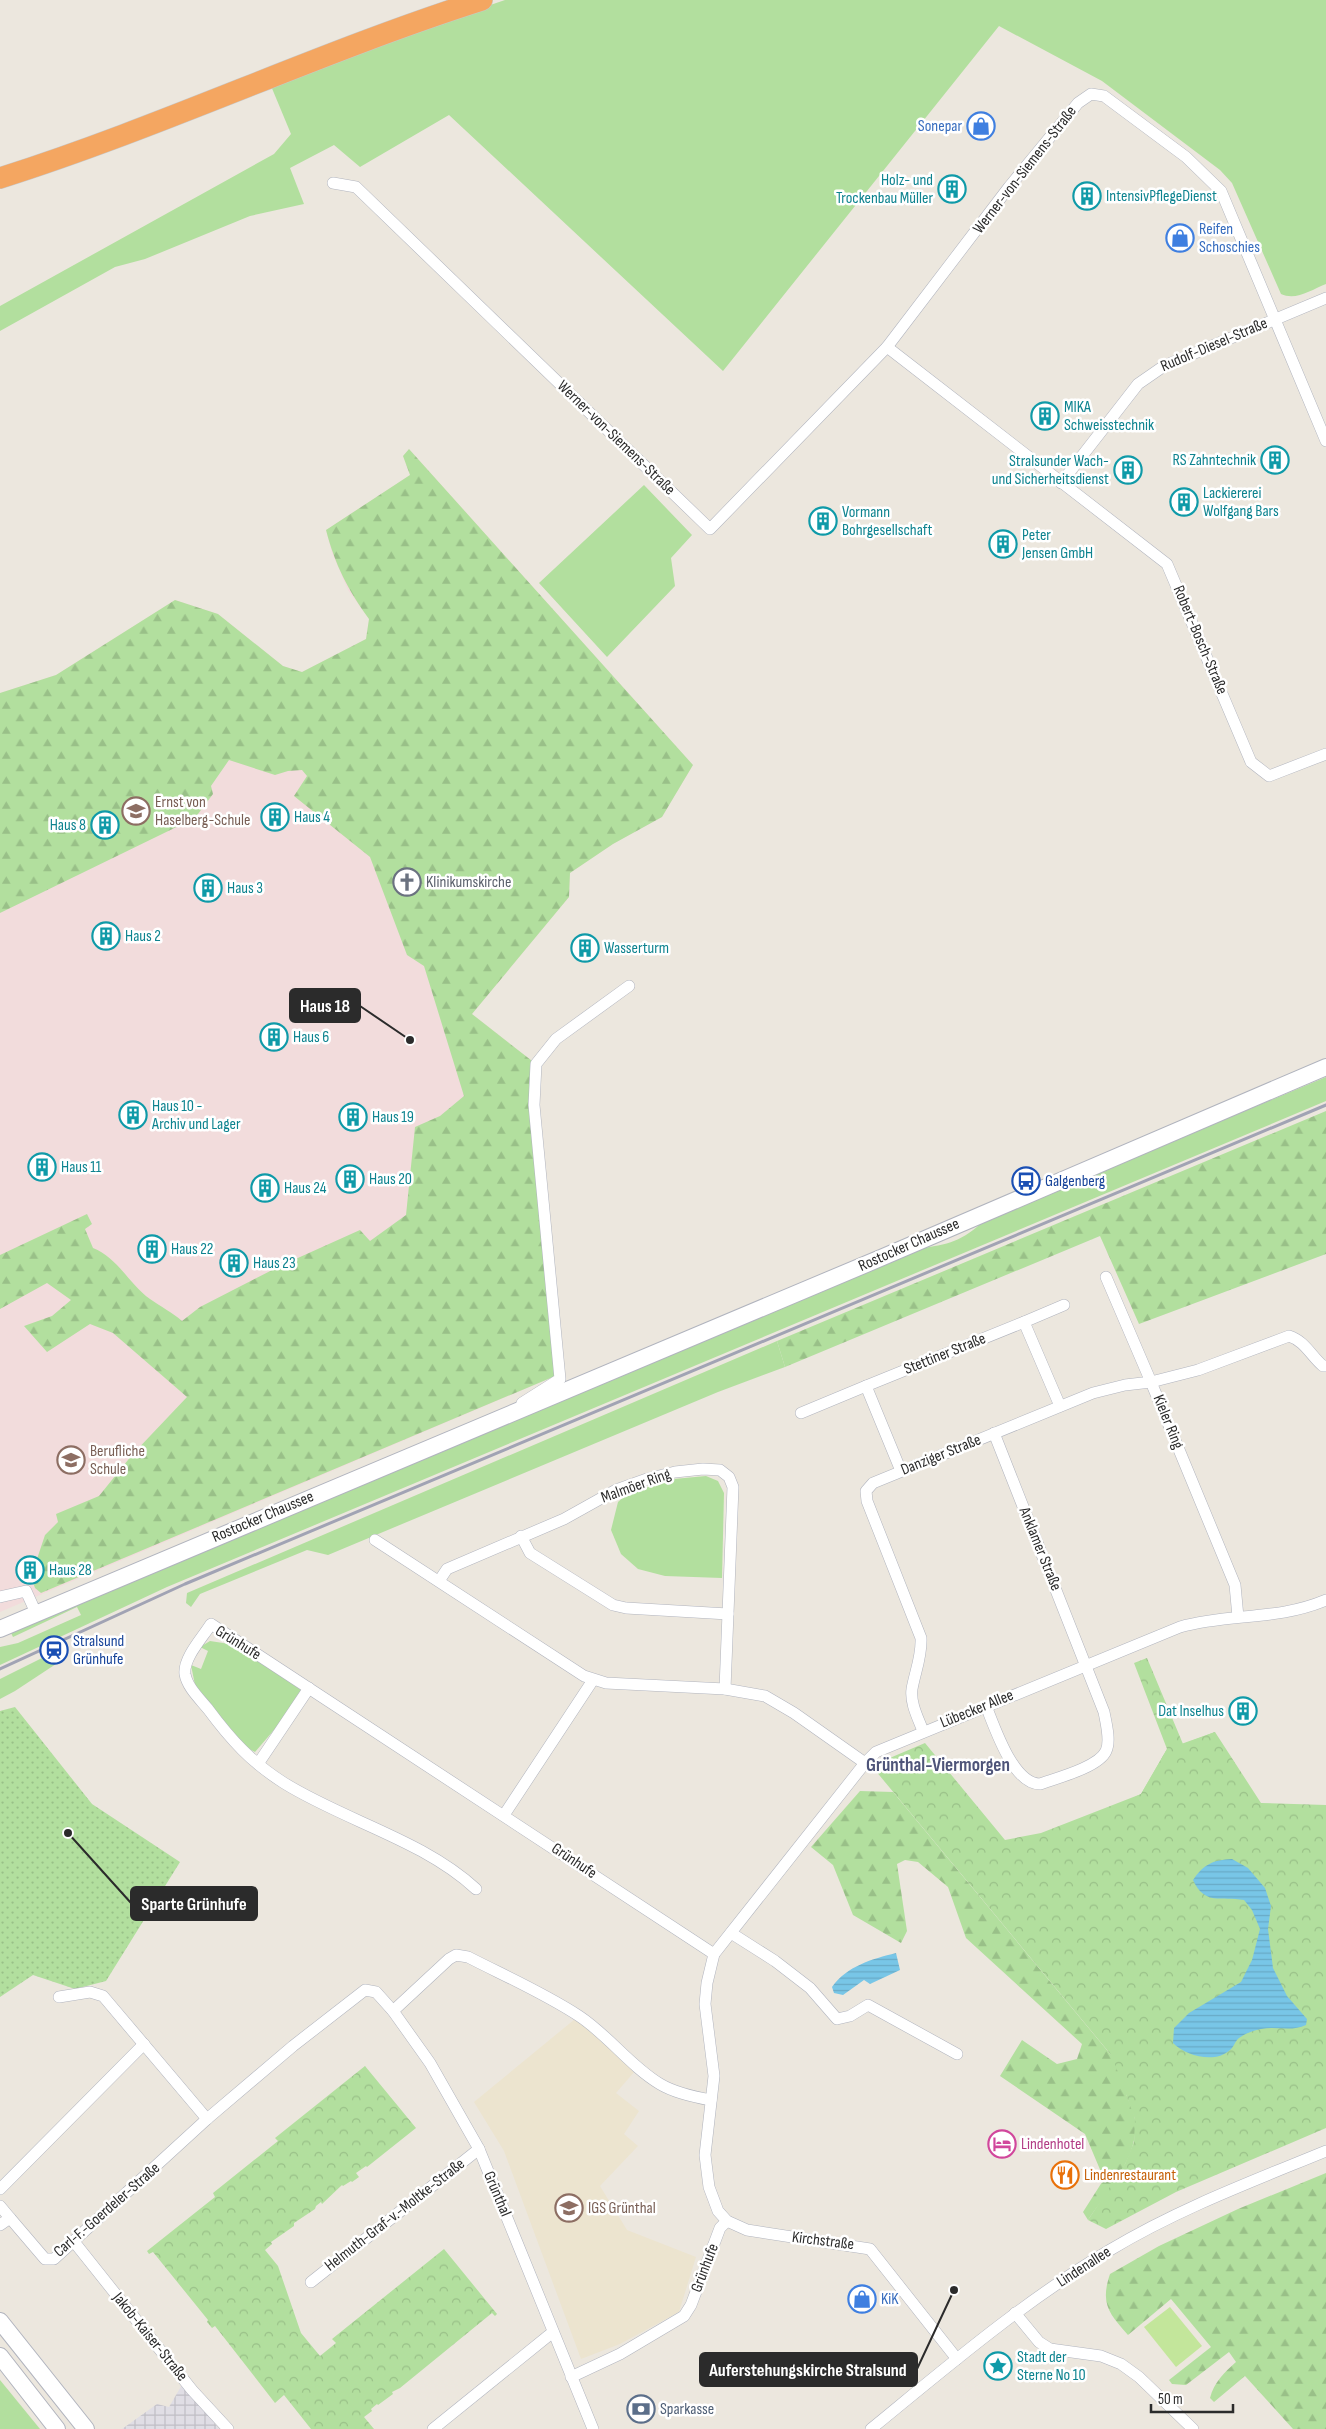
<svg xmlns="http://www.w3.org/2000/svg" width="1326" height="2429" viewBox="0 0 1326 2429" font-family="'Sofia Sans Condensed',sans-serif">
<defs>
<pattern id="industrial-grid" width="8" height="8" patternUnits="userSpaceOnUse" patternTransform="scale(1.25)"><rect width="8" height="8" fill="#e0dee5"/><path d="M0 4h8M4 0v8" fill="none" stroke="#c0bfc5"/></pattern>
<pattern id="forest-firs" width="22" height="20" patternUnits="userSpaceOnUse" patternTransform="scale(1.25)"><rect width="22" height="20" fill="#b2df9e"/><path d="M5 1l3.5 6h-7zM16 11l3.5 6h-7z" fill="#99c088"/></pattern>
<pattern id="park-crowns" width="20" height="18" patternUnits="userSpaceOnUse" patternTransform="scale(1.25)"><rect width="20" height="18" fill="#b2df9e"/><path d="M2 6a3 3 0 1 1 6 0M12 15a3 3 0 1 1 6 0" fill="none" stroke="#99c088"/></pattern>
<pattern id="garden-dots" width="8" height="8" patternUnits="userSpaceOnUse" patternTransform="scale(1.25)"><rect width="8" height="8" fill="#b2df9e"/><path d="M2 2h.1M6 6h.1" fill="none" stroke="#99c088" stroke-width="1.8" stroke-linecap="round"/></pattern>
<pattern id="water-rules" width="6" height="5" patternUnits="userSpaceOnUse" patternTransform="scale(1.25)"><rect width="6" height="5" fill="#78c6e7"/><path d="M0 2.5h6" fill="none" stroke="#68aac6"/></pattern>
</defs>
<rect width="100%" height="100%" fill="#ece7de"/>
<!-- industrial -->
<polygon fill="url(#industrial-grid)" points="183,2383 219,2429 122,2429 157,2404 169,2407"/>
<!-- education -->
<polygon fill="#ece4cf" points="575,2019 589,2028 635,2071 616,2093 639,2111 624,2134 638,2146 600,2186 627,2230 696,2257 679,2312 620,2344 581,2359 504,2151 474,2102"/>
<!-- medical -->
<polygon fill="#f2dcdc" points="409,449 693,765 662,817 613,844 570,873 569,897 472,1014 536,1064 560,1374 0,1612 0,693 56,675 175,600 218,614 283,666 302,672 366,639 369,619 348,590 332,553 326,530 410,475 403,456"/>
<!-- grass -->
<g fill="#b2df9e">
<path d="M505,0H1326V284C1311,290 1296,301 1281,294L1232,183L1220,170L1102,81L999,26L723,371L449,115L360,167L334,145L290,168L304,204L250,216L145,259L115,267L0,331V306L274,154L291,134L271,86L420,29Z"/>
<polygon points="644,485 692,535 671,558 675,586 607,657 539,583"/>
<path d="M1326,1077V1101L167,1587L0,1665V1647L18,1643L81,1615L77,1607L13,1637L11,1633L917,1249C950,1244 961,1242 986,1219Z"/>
<polygon points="777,1341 785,1367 718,1392 328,1555 307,1550 200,1594 191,1607 186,1603 187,1593"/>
<polygon points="706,1476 718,1481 724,1493 722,1578 665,1576 638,1569 621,1554 611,1530 618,1502 628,1493 674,1479"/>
<polygon points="210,1641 236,1645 301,1690 292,1709 255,1752 240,1744 195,1685 191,1665 201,1669 208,1651 200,1647"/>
<polygon points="54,1652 59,1662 15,1691 0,1699 0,1679"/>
<polygon points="0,2380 40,2429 0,2429"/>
</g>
<!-- forest -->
<g fill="url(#forest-firs)">
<path d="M409,449L693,765L662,817L613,844L570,873L569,897L472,1014L536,1064L560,1374L41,1593L35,1588L31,1577L45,1535L58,1522L56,1514L99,1496L132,1455L187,1397L113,1333L90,1324L47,1352L24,1326L52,1316L71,1300L47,1283L0,1309V1255L87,1214L92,1224L85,1229L93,1248C118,1258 129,1284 150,1299C161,1307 172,1312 182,1321L200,1307L280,1266L360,1230L370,1241L406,1215L415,1127L440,1116L464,1096L424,966L407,955L370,857L294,796L307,776L302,770L288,771L275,775L229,760L211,786L213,794L195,818L0,913V693L56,675L175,600L218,614L283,666L302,672L366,639L369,619C348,590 335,565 326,530L410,475L403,456Z"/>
<polygon points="1326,1111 1326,1254 1139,1324 1100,1236 785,1367 777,1341"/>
<path d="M1215,1732L1126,2094C1129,2102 1134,2111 1135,2119C1140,2156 1107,2191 1088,2220L1083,2212L1104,2179L1085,2134L1000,2076L1022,2040L1057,2064L1077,2059L1082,2044L966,1938L948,1887L918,1862L905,1860L897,1864L907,1931L901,1943L853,1915L833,1865L811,1847L860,1791L893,1792L1111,2055L1022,1896L925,1743L1002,1861L1141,1794L1167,1749Z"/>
<path d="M1326,2173V2429H1293L1245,2376L1214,2402L1210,2398C1214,2382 1225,2372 1236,2362L1229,2352L1186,2385L1172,2384L1169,2380L1211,2347L1171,2299L1128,2335C1109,2313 1100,2304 1110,2274L1159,2246L1238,2209Z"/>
</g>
<!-- park -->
<g fill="url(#park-crowns)">
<polygon points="1147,1658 1183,1744 1215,1732 1261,1803 1326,1805 1326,2128 1176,2192 1106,2229 1088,2220 1125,2164 1134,2142 1135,2119 1112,2056 875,1770 885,1760 925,1743 1005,1840 1041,1833 1141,1794 1167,1749 1134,1663"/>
<polygon points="365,2066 416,2128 367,2167 366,2166 356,2173 359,2177 352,2182 351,2181 343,2186 342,2185 322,2204 321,2202 316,2206 315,2209 294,2223 294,2226 271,2242 272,2244 265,2250 278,2266 301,2333 320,2356 336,2343 332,2339 444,2249 497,2314 495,2316 492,2313 400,2388 392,2392 393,2394 378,2405 377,2404 371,2409 372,2411 364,2417 374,2429 311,2429 284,2395 275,2403 215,2326 212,2328 207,2322 208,2320 153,2252 149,2254 147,2251 215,2197 213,2193 278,2141 275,2138"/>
</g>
<!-- garden -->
<polygon fill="url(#garden-dots)" points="15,1707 92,1804 180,1862 106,1981 75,1989 33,1975 0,1997 0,1711"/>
<!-- pitch -->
<polygon fill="#c3e69b" points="1170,2307 1202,2346 1176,2367 1144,2327"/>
<!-- water -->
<g fill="url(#water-rules)">
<path d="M1232,1859L1248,1868L1265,1888L1271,1906L1268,1929L1273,1968L1287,1996L1307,2019L1306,2025C1292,2032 1276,2026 1261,2029C1255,2030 1244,2034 1239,2038C1235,2041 1234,2047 1230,2050C1215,2064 1186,2056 1173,2043L1174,2028L1189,2013L1241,1982L1252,1960L1260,1929L1252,1910L1244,1900C1221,1896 1205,1906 1193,1880C1204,1864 1213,1860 1232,1859Z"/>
<path d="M896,1953L900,1970L870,1984L864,1980L843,1995L834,1993L832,1987C847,1966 872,1959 896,1953Z"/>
</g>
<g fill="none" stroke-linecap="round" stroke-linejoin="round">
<!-- street casing -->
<g stroke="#b1b4be" stroke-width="12">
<g id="street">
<polyline points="333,183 356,187 710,529 887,347 1009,187 1078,103 1091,94 1104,96 1186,157 1221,191 1326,441"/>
<polyline points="887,347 1167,564 1251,762 1269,776 1326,754"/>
<polyline points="1061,483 1138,384 1164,366 1326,298"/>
<polyline points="1024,1322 1064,1305"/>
<polyline points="522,1403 560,1379 534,1105 536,1064 556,1039 629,986"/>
<polyline points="801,1413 866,1386"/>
<polyline points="901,1471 866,1386 1024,1322 1060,1406"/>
<polyline points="521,1536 530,1553 613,1605 626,1608 728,1614"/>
<polyline points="375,1540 584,1676 606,1683 725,1689 765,1696 794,1713 865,1763"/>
<polyline points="439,1581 447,1569 564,1519 616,1490 647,1479 675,1472 703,1469 720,1470 729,1477 733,1487 725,1689"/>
<polyline points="0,1597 26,1591 36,1613"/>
<path d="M1238,1617L1235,1585L1151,1382L1198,1370L1289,1336C1305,1341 1311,1356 1323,1366H1326"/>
<path d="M986,1706C995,1728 1013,1784 1040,1784C1057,1778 1099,1767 1106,1751C1111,1741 1106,1723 1104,1712L994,1433"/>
<path d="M923,1731C918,1718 910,1703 912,1689C915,1672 922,1656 921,1638L867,1501L866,1491L873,1483L1093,1393L1125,1385L1151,1382L1106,1277"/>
<polyline points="258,1764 309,1688"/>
<polyline points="504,1815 593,1680"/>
<path d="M476,1889C423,1840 345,1821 284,1783C251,1762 231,1740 208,1709C200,1699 187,1687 185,1674C183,1658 203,1637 211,1624L714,1954"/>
<polyline points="731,1933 775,1961 810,1988 837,2019 850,2016 868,2005 957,2054"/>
<polyline points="59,1997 90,1992 103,1996 207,2119"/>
<path d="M393,2011L449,1959L456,1955L468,1957C505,1976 544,1993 579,2016C608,2035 630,2066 660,2084C675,2093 694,2097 711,2100"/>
<polyline points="0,2189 144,2044"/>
<polyline points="0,2206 10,2218"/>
<polyline points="0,2225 10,2218 45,2259 54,2259 207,2119 293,2046 365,1990 376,1992 393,2011 430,2063 479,2149 593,2429"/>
<polyline points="75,2243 192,2390 228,2429"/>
<polyline points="311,2282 479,2149"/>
<polyline points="1015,2313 1039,2342 1050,2349 1101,2356 1121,2364 1139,2377 1193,2429"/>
<path d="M957,2359L870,2249L747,2230L727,2221L718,2211L709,2187L705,2155L714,2076L705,2004L707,1983L714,1954L865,1763L876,1752L1180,1627C1230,1613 1276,1621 1326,1600"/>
<polyline points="571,2377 620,2354 684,2316 691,2305 720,2228 727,2221"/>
<polyline points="433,2429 553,2332"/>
<path d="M871,2429C948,2366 1024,2301 1110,2250C1178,2209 1253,2181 1326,2151"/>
</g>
</g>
<!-- secondary casing -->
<g stroke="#b1b4be" stroke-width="18">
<g id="secondary">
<polyline points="0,1629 883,1257 1326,1067"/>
<polyline points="0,2321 86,2429"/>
<polyline points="0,2356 57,2429"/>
</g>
</g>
<!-- highway casing -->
<g stroke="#c8c8c8" stroke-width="22">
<path id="highway" d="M0,178C164,126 319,52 482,0"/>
</g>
<!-- street -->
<use href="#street" stroke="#fff" stroke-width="11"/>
<!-- secondary -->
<use href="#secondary" stroke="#fff" stroke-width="16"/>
<!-- highway -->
<use href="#highway" stroke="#f4a661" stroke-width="21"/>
<!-- rail -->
<polyline stroke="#a1a3b4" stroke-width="3" points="0,1669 185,1584 1326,1105"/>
</g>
<!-- icons -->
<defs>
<g id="shop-ring" transform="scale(1.4375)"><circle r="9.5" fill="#fff" stroke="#3f7fe0" stroke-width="1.5"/><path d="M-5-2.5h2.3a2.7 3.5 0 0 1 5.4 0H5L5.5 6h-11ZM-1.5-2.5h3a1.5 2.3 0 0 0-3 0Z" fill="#3f7fe0"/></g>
<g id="building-ring" transform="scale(1.4375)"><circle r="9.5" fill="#fff" stroke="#0f9aa8" stroke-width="1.5"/><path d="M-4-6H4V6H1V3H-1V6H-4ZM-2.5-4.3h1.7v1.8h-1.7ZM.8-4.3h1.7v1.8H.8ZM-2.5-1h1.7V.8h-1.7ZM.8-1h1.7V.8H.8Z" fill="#0f9aa8"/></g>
<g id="school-ring" transform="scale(1.4375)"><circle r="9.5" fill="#fff" stroke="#8d6e63" stroke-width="1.5"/><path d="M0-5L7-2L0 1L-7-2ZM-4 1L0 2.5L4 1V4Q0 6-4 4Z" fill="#8d6e63"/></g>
<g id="church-ring" transform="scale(1.4375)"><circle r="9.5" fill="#fff" stroke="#6b7280" stroke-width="1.5"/><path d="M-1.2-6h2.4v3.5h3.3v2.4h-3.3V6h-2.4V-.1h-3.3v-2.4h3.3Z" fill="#6b7280"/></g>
<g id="bus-ring" transform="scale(1.4375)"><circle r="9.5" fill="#fff" stroke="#1a4fb4" stroke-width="1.5"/><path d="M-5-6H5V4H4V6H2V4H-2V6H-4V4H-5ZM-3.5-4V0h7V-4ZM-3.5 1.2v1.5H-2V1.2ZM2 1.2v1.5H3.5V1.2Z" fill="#1a4fb4"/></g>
<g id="station-ring" transform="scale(1.4375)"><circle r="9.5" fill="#fff" stroke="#1a4fb4" stroke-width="1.5"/><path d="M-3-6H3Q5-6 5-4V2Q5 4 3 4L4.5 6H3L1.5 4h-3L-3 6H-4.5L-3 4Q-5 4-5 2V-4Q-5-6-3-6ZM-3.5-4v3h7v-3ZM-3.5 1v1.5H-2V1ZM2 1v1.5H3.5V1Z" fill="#1a4fb4"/></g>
<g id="hotel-ring" transform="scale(1.4375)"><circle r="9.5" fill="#fff" stroke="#d1479c" stroke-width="1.5"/><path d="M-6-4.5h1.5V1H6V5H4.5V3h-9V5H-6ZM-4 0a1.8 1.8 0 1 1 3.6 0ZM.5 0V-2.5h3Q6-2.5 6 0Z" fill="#d1479c"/></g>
<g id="restaurant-ring" transform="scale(1.4375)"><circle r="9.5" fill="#fff" stroke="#e8710a" stroke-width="1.5"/><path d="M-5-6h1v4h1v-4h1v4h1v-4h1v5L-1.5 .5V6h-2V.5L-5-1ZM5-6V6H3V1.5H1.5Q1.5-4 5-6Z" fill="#e8710a"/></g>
<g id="sight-ring" transform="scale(1.4375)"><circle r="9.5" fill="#fff" stroke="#0f9aa8" stroke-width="1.5"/><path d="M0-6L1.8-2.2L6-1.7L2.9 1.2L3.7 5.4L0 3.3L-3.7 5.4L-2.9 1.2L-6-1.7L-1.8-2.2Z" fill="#0f9aa8"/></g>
<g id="bank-ring" transform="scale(1.4375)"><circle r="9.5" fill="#fff" stroke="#5c6f8a" stroke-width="1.5"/><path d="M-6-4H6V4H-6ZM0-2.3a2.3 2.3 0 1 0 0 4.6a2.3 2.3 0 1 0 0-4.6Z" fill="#5c6f8a"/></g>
</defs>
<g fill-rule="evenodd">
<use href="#shop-ring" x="981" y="126"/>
<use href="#building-ring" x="952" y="189"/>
<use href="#building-ring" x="1087" y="196"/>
<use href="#shop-ring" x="1180" y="238"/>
<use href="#building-ring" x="1045" y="416"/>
<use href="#building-ring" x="1275" y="460"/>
<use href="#building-ring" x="1128" y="470"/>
<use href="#building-ring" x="1184" y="502"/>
<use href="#building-ring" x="823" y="521"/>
<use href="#building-ring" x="1003" y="544"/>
<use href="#school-ring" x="136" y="811"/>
<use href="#building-ring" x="275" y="817"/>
<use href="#building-ring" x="105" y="825"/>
<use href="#church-ring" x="407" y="882"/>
<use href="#building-ring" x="208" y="888"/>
<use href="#building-ring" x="106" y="936"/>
<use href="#building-ring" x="585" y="948"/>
<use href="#building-ring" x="274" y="1037"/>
<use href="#building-ring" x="133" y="1115"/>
<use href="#building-ring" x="353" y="1117"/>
<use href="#building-ring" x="42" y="1167"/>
<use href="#building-ring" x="350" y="1179"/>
<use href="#bus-ring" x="1026" y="1181"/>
<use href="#building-ring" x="265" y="1188"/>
<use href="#building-ring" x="152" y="1249"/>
<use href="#building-ring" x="234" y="1263"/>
<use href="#school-ring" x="71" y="1460"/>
<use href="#building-ring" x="30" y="1570"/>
<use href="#station-ring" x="54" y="1650"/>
<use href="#building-ring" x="1243" y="1711"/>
<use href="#hotel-ring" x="1002" y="2144"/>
<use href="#restaurant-ring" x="1065" y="2175"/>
<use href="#school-ring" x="569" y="2208"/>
<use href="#shop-ring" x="862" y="2299"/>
<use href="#sight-ring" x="998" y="2366"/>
<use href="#bank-ring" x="641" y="2409"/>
</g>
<g text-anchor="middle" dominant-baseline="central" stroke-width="5" stroke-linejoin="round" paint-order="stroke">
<!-- shop labels -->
<g font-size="16" fill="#366cbe" stroke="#fff" text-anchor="start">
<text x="962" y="126" text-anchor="end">Sonepar</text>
<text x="1199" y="229">Reifen<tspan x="1199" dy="18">Schoschies</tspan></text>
<text x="881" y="2299">KiK</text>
</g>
<!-- street labels -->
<g font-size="16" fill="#2b2b2b" stroke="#fff">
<text transform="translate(1025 170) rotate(-52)">Werner-von-Siemens-Straße</text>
<text transform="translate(1214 345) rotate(-23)">Rudolf-Diesel-Straße</text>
<text transform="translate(616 438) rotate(44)">Werner-von-Siemens-Straße</text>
<text transform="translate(1200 640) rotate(67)">Robert-Bosch-Straße</text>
<text transform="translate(909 1245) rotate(-24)">Rostocker Chaussee</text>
<text transform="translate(945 1354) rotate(-22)">Stettiner Straße</text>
<text transform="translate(1168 1422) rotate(68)">Kieler Ring</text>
<text transform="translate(941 1455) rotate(-22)">Danziger Straße</text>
<text transform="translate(636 1486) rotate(-20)">Malmöer Ring</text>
<text transform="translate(263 1517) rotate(-23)">Rostocker Chaussee</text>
<text transform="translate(1040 1549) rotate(68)">Anklamer Straße</text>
<text transform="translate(238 1643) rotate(32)">Grünhufe</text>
<text transform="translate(977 1709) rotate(-22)">Lübecker Allee</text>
<text transform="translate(574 1861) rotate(34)">Grünhufe</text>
<text transform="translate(497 2194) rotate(67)">Grünthal</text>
<text transform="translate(107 2210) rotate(-41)">Carl-F.-Goerdeler-Straße</text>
<text transform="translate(395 2215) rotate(-38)">Helmuth-Graf-v.-Moltke-Straße</text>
<text transform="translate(823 2241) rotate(7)">Kirchstraße</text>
<text transform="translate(1084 2267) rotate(-33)">Lindenallee</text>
<text transform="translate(705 2268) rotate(-69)">Grünhufe</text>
<text transform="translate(150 2337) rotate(51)">Jakob-Kaiser-Straße</text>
</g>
<!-- culture labels -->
<g font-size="16" fill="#0d838f" stroke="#fff" text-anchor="start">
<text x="933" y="180" text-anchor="end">Holz- und<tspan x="933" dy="18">Trockenbau Müller</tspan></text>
<text x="1106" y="196">IntensivPflegeDienst</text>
<text x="1064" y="407">MIKA<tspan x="1064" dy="18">Schweisstechnik</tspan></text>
<text x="1256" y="460" text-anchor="end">RS Zahntechnik</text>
<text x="1109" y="461" text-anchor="end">Stralsunder Wach-<tspan x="1109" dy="18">und Sicherheitsdienst</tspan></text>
<text x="1203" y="493">Lackiererei<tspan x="1203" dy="18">Wolfgang Bars</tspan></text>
<text x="842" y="512">Vormann<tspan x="842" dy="18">Bohrgesellschaft</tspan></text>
<text x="1022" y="535">Peter<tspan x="1022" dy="18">Jensen GmbH</tspan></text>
<text x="294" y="817">Haus 4</text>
<text x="86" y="825" text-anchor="end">Haus 8</text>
<text x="227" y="888">Haus 3</text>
<text x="125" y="936">Haus 2</text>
<text x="604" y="948">Wasserturm</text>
<text x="293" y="1037">Haus 6</text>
<text x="152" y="1106">Haus 10 -<tspan x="152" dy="18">Archiv und Lager</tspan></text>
<text x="372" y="1117">Haus 19</text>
<text x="61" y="1167">Haus 11</text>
<text x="369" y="1179">Haus 20</text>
<text x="284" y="1188">Haus 24</text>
<text x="171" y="1249">Haus 22</text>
<text x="253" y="1263">Haus 23</text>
<text x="49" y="1570">Haus 28</text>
<text x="1224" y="1711" text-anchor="end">Dat Inselhus</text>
<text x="1017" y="2357">Stadt der<tspan x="1017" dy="18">Sterne No 10</tspan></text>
</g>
<!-- education labels -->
<g font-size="16" fill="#785e54" stroke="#fff" text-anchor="start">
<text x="155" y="802">Ernst von<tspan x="155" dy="18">Haselberg-Schule</tspan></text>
<text x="90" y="1451">Berufliche<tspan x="90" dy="18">Schule</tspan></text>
<text x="588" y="2208">IGS Grünthal</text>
</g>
<!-- worship labels -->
<g font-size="16" fill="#5b616d" stroke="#fff" text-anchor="start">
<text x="426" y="882">Klinikumskirche</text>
</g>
<!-- transit labels -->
<g font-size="16" fill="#164399" stroke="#fff" text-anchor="start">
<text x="1045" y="1181">Galgenberg</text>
<text x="73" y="1641">Stralsund<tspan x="73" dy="18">Grünhufe</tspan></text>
</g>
<!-- hotel labels -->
<g font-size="16" fill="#b23c85" stroke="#fff" text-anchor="start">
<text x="1021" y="2144">Lindenhotel</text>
</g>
<!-- food labels -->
<g font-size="16" fill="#c56008" stroke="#fff" text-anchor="start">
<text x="1084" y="2175">Lindenrestaurant</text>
</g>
<!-- service labels -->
<g font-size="16" fill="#4e5e75" stroke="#fff" text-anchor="start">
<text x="660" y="2409">Sparkasse</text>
</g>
<!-- quarter labels -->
<g font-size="19" font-weight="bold" fill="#4e5479" stroke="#fff">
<text x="938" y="1765">Grünthal-Viermorgen</text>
</g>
</g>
<!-- callouts -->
<path fill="none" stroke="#2b2b2b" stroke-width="2" d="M410 1040L360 1006M68 1833L131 1903M954 2290L917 2369"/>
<g fill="#2b2b2b" stroke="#fff" stroke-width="2">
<circle cx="410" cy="1040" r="5"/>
<circle cx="68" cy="1833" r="5"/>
<circle cx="954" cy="2290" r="5"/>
</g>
<g fill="#2b2b2b" stroke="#2b2b2b" stroke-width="2">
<rect x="290" y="989" width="70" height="33" rx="5"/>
<rect x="131" y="1887" width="126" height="33" rx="5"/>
<rect x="700" y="2353" width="217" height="33" rx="5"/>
</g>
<g font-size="18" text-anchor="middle" font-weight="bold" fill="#fff">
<text x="325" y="1012">Haus 18</text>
<text x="194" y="1910">Sparte Grünhufe</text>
<text x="808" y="2376">Auferstehungskirche Stralsund</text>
</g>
<!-- scale -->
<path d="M1151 2404v8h82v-8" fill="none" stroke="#2b2b2b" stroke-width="2.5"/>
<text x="1158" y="2404" font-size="15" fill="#2b2b2b" stroke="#ffffff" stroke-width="4" paint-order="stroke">50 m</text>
</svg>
